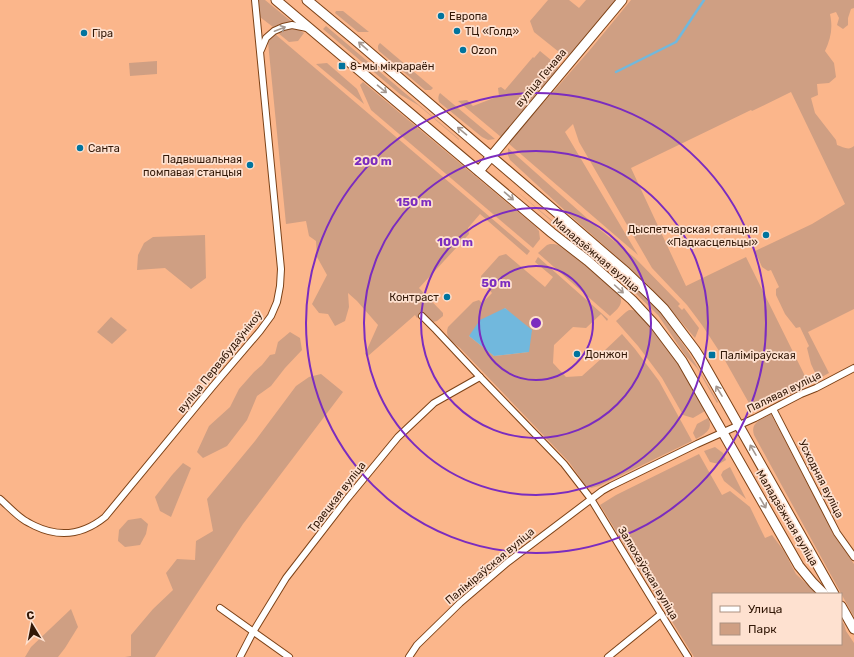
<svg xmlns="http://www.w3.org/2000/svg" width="854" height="657" viewBox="0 0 854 657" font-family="Rubik,sans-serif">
<rect width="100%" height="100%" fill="#fbb68b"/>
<!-- green -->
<g fill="#cf9f83" fill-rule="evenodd">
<polygon points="259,0 265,0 292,22 280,24 273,27 260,17"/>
<polygon points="548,0 569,0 579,8 586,0 616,0 569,56 566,57 564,56 534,32 530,21"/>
<path d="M631,0H854V8L851,9L848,18V25L843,29L837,25L839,18L836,12L830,14C833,28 831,38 825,51L834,63L836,77L829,83L817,84L818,95L811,98L815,113L836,140L837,145C843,147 849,151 854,146V309L808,332L829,373L818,379L811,364L807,348L809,346L800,327L796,328L785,314L776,295V289L779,287L771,270L768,271L762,267L755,251L812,224L845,204L791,92L752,111L751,110L631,168L686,286L746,257L803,372C804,374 805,376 805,379C805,390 785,396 777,401L774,397L761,404L763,407L754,412L723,357L702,325L687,305L652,268L579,142L573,124L565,132L638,255L508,143L589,51Z"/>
<polygon points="336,11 343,11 369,32 358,32 335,13"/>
<polygon points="326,26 459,139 459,140 418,105 401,95 323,29"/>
<polygon points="291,29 299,30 304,33 298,41 289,42 278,33 284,30"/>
<polygon points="275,34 530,251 527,255 480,214 468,228 469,234 419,288 443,313 443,316 437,321 433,322 423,313 417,318 415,315 368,356 365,354 378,325 357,301 348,293 349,307 345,321 335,326 328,314 319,313 312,304 327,275 317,257 316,241 309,236 306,221 286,224 268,42 270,39"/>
<path d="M380,43L433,88L431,90H425L379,51C377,47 378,45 380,43Z"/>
<polygon points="540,51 557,65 558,68 557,70 501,137 458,101 467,100 473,106 499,96 498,88 501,87 505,90 533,57 534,58"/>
<polygon points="157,61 157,74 130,76 129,63"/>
<polygon points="327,63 357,89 364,104 316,64"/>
<polygon points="363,82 536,227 539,231 540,239 533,248 371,110 360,85"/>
<path d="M440,93L495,139L488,140L482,137L439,102C438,98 438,96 440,93Z"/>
<polygon points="508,148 598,228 635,258 680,304 678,306 682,310 684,308 699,328 695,338 664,302 643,280 573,218 510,160 508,155"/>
<polygon points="509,185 554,222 570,231 629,281 646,297 661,312 689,353 718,402 717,403 697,368 685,355 658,315 627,285"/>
<polygon points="205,235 206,278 191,289 165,268 137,270 138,255 144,243 153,237"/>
<path d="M550,244H554L558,245L585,265L620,296C624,305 616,310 610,316L538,253L547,245Z"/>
<path d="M506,254L545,287L553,277L535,262L538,257L608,319L607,321L601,314L586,328L573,327L554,345L553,363L566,377L582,376L602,358L603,352L622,334L635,349L659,381L692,441L599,486L591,488L585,485L569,462L460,348C453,342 444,338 448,327L473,302L479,300L482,303L492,293L482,282L481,276L499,256ZM505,308L518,320L529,352L494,356L469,336Z"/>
<polygon points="629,310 632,310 636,311 653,331 679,365 705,411 693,418 683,415 662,378 638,346 616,321 626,312"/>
<polygon points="111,317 127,330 112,344 97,332"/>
<polygon points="290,332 300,338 302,350 285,368 271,386 257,396 247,420 227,446 203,458 197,452 209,426 230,407 239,389 254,372 262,365 270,355 275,354 278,342"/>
<polygon points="321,374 343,392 243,524 155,657 125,657 131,656 131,635 153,609 173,590 166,573 177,559 195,560 196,541 213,531 207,499 255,441 296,386 309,377"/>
<path d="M771,414L834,535L854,564V617L754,435C750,422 761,420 771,414Z"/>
<path d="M708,418C714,429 705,434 696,439L693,433L697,424Z"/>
<polygon points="715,447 723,453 726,460 719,464 710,462 704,451"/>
<polygon points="699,454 722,495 730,491 750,507 765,538 772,535 784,551 796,574 817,594 713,594 713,644 841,644 841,621 844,624 846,631 854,643 854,657 694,657 600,505 616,495"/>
<polygon points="183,463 191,468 171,517 160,511 155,497 172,475"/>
<polygon points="730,467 746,499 724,481 721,475 723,471"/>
<polygon points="141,518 148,524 146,534 140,545 125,547 118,541 119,530 128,520"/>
<polygon points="71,609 78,627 65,648 58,657 25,657 31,647"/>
</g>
<!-- water -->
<polygon fill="#71b8dd" points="505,308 532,330 529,352 494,356 469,336 480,320"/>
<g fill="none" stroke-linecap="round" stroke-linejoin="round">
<!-- stream -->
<polyline stroke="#71b8dd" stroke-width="2.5" points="616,72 676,42 704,0"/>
<!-- street casing -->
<g stroke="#7d4217" stroke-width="8">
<g id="street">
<polyline points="261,50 266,38 274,31 283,27 292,25 307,28"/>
<polyline points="422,316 436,330 480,377 564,464 591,499 661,614 688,657"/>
<polyline points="773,409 837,533 854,557"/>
<path d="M0,499C8,506 15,514 24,520C27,522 31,524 35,526C60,538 84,534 105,517L213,386L260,331L271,316L277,302L280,286L281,269L255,0"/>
<polyline points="220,608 289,657"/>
<polyline points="240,657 253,632 286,578 347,499 398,437 434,403 480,377"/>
<polyline points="409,657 417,645 460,603 508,562 602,491 611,486 697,444 755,418 801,394 816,388 854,368"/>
<polyline points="608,657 661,614"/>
</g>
</g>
<!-- secondary casing -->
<g stroke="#7d4217" stroke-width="11">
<g id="secondary">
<polyline points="276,0 552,233 588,261 632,300 655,325 682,361 799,566 813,583 824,594"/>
<polyline points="307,0 355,40 569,223 626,272 649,294 664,309 695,350 702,361 726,403 834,594"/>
<polyline points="479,171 622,0"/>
<polyline points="841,606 854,629"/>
</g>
</g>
<!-- street -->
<use href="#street" stroke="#fff" stroke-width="6"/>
<!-- secondary -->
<use href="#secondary" stroke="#fff" stroke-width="9"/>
</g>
<!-- one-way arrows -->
<defs><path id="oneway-shaft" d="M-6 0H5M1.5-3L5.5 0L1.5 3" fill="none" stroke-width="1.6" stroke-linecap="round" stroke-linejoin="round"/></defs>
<g stroke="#a3978f">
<use href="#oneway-shaft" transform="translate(280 29) rotate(-21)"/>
<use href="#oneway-shaft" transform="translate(363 46) rotate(-139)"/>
<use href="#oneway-shaft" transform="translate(382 89) rotate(40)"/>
<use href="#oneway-shaft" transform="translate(462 131) rotate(-140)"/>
<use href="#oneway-shaft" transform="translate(509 196) rotate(41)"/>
<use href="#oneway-shaft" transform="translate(619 289) rotate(42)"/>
<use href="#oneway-shaft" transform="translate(719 391) rotate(-121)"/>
<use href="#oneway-shaft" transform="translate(753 450) rotate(-120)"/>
<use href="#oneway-shaft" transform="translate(763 503) rotate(60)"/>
</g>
<!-- distance rings -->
<g fill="none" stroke="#7b2cbf" stroke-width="2">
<circle cx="536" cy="323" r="57"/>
<circle cx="536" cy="323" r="115"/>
<circle cx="536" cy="323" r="172"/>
<circle cx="536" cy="323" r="230"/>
</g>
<!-- markers -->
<g fill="#00749e" stroke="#fee1d0" stroke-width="1.5">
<circle cx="441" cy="16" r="4"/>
<circle cx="457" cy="31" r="4"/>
<circle cx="84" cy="33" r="4"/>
<circle cx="463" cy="50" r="4"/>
<rect x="338" y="62" width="8" height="8" rx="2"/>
<circle cx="80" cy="148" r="4"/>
<circle cx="250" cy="165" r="4"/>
<circle cx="766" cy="235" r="4"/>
<circle cx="447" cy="297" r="4"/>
<circle cx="577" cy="354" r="4"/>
<rect x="708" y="351" width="8" height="8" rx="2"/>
</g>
<g text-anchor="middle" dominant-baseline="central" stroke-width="3.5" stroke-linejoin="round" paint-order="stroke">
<!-- poi labels -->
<g font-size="11" fill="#321807" stroke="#fee1d0" text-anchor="start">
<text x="449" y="16">Европа</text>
<text x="465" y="31">ТЦ «Голд»</text>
<text x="92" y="33">Гіра</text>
<text x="471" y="50">Ozon</text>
<text x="350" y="66">8-мы мікрараён</text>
<text x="88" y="148">Санта</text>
<text x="242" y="159" text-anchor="end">Падвышальная<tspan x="242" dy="13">помпавая станцыя</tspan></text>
<text x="758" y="229" text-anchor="end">Дыспетчарская станцыя<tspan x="758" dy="13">«Падкасцельцы»</tspan></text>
<text x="439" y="297" text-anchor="end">Контраст</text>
<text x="585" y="354">Донжон</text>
<text x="720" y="355">Паліміраўская</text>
</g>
<!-- street labels -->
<g font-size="11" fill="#321807" stroke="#fee1d0">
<text transform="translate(541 78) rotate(-50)">вуліца Генава</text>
<text transform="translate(596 255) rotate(40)">Маладзёжная вуліца</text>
<text transform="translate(220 362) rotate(-51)">вуліца Первабудаўнікоў</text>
<text transform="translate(784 392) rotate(-26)">Палявая вуліца</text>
<text transform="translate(821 479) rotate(63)">Усходняя вуліца</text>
<text transform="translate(337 497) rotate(-52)">Траецкая вуліца</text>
<text transform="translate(787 518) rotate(59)">Маладзёжная вуліца</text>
<text transform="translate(490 566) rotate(-40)">Паліміраўская вуліца</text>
<text transform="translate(648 573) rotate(59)">Залюхаўская вуліца</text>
</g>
</g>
<circle cx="536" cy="323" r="6" fill="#7b2cbf" stroke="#fee1d0" stroke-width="2"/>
<g font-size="12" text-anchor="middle" font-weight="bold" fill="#7b2cbf" stroke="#fee1d0" stroke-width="3.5" stroke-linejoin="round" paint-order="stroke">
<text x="373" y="165">200 m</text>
<text x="414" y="206">150 m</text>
<text x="455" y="246">100 m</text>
<text x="496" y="287">50 m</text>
</g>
<!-- legend -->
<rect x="712" y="593" width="130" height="52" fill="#fee1d0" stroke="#ac9180"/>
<rect x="720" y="606" width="20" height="6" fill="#ffffff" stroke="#ac9180"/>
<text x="748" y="613" font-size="12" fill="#321807">Улица</text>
<rect x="720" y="623" width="20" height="12" fill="#cf9f83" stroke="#ac9180"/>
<text x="748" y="633" font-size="12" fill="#321807">Парк</text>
<!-- north arrow -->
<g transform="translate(32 625) rotate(350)" stroke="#fee1d0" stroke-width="3" paint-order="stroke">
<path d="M0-3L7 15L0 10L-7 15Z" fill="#321807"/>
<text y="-6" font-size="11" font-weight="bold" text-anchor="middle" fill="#321807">С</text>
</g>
</svg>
